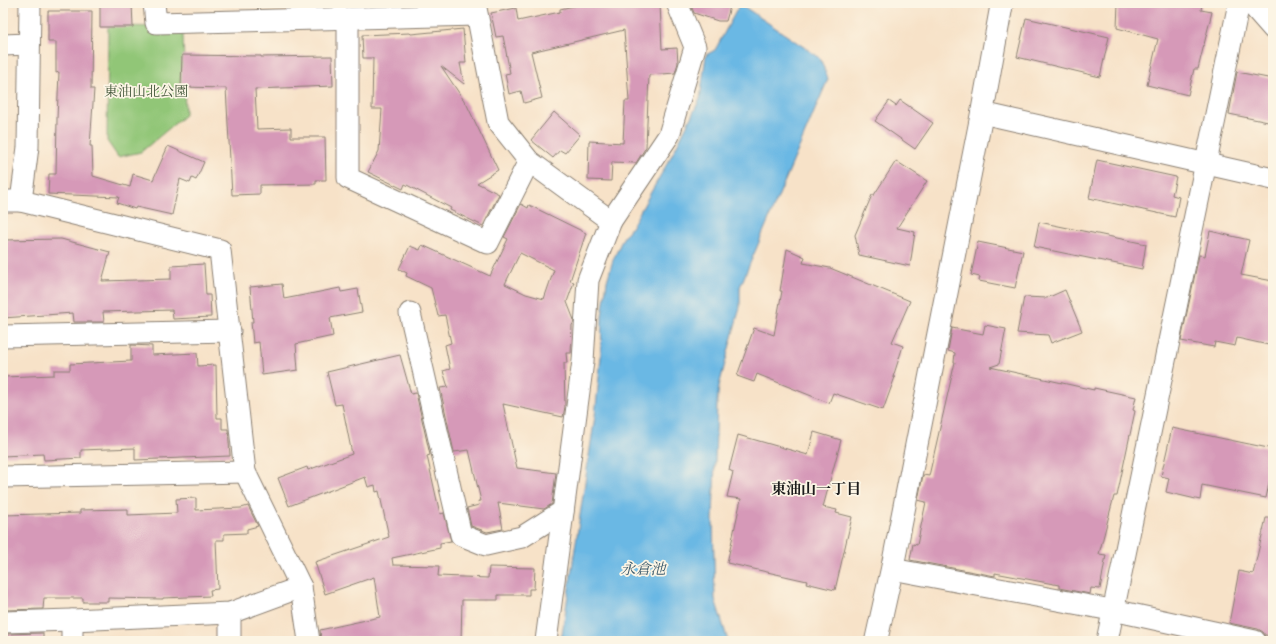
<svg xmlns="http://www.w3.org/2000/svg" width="1276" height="644" viewBox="0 0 1276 644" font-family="'IM FELL Great Primer','Noto Serif JP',serif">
<rect width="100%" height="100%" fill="#fcf5e5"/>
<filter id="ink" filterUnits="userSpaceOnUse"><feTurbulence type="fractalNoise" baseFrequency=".025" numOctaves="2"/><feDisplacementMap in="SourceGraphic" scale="8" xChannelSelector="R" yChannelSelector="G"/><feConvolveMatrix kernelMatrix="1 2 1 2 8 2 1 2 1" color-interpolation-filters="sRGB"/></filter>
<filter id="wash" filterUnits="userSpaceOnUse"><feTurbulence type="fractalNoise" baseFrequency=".012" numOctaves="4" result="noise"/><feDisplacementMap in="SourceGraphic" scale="16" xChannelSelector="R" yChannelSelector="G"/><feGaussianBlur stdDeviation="0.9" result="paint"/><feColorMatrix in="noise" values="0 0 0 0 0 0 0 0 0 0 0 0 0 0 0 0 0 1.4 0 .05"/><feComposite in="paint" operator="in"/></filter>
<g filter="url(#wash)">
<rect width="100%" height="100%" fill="#f7e2c8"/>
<!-- green -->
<polygon fill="#91c677" stroke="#56714a" points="108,26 183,27 185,115 141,152 118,157 107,141"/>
<!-- water -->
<polygon fill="#6bb8e4" stroke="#446a80" points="740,4 820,58 828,79 740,287 740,307 719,386 717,403 713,519 715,599 728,641 561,641 595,416 601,357 602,316 607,281 613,260 623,238 632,226 673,153 700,99 706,55 715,50"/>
<g id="blocks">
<!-- building -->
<g fill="#d699b8" fill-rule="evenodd">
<polygon points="100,3 132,3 133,27 100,27"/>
<polygon points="588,3 660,3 662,49 677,48 678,63 675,73 649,75 646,147 636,163 612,162 611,181 588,180 589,141 623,143 625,101 629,101 624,30 531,52 542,98 524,103 521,91 509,94 505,74 510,73 503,36 496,37 491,13 516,8 518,21 560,12 560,9"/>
<polygon points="690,3 731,3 726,21 718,21 694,13"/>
<polygon points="1118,3 1193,3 1202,5 1201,10 1212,12 1198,69 1194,69 1188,95 1147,85 1158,39 1117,28"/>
<polygon points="48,11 92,11 91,89 94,89 90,146 92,146 93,176 130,187 133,174 153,180 168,146 204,162 196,180 192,178 190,183 180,179 172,215 136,207 135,209 117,203 119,197 48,194 49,174 56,174 57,119 59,72 56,73 56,42 48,42"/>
<polygon points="1026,18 1109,37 1100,77 1017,57"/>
<polygon points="463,29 466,63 460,63 464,84 441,66 467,105 498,170 477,183 499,194 483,226 450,210 451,208 405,184 403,189 368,172 379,151 382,109 372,109 373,58 363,58 362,35 410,33 411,34"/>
<polygon points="182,55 261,56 261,57 332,56 333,86 255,89 257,129 291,128 291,137 325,137 326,180 316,180 316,184 260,185 260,194 232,195 226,88 181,87"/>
<polygon points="1237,72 1273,79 1273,123 1229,114"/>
<polygon points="900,100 933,123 915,149 875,121 889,101 896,106"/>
<polygon points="554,112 580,135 565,153 560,150 553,158 531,140"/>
<polygon points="1097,160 1176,177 1172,195 1179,197 1175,217 1089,198"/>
<polygon points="896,161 927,181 897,228 915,232 910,266 859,255 855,235 872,195 874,195"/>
<path d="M521,204L528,208L529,205L586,233L570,281L574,282L567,302L574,320L573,324L572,325L571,353H566L567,363H564L565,407L563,417L503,404L517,468L556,473L552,504L544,509L498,503L503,529L487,532L471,526L467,508L479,505L478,501H481L469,450L454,452L440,388L448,387L443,371L450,369L445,345L451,343L445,315L438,316L431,288L406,276L407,273L399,269L410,246L420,250L422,245L490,276L508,239L504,237ZM520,253L554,270L544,299L526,294L505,284Z"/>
<polygon points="1039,222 1146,244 1142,269 1034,247"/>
<polygon points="1210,231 1249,240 1241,275 1273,281 1273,346 1237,338 1235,346 1215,342 1214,347 1181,341 1199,255 1205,256"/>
<polygon points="61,239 110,252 102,281 171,279 171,266 204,264 206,295 210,295 211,317 173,319 172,310 103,312 104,322 74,322 73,313 3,318 3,240"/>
<polygon points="978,242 1023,251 1015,288 979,281 980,277 971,275"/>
<polygon points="787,249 805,257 803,263 830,268 910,301 892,342 903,346 893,377 895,377 883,410 833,393 829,403 757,374 754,382 737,376 754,328 774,335 782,291 780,291"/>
<polygon points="282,284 284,299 340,288 341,292 358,289 362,312 330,318 333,336 296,344 298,370 262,375 259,342 253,343 251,322 253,322 250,287"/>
<polygon points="1065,290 1082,331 1051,343 1048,335 1017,333 1024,297 1047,298"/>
<polygon points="985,325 1006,329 999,364 990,367 1094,390 1094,388 1136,397 1133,410 1135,411 1117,496 1114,496 1099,554 1106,555 1100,589 1091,588 1090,594 1059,588 1059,585 995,573 995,576 910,560 913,544 917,545 926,502 918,500 923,475 929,476 955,362 954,362 955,353 948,351 952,328 983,334"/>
<polygon points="131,345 152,346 152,355 197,353 198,366 216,365 217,418 222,418 222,429 228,429 230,456 135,460 135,448 81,450 81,458 44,460 43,454 3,456 3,377 54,375 54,370 70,370 70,364 131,361"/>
<polygon points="400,355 411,394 416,393 430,455 427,456 440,514 444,513 451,541 440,543 440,548 392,558 393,565 439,566 438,576 488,578 489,567 535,568 534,589 529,589 529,595 498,595 498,600 462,600 461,641 321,641 320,630 380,617 374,577 325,594 315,562 389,537 379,491 376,492 375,485 368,487 365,477 289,506 278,478 307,467 308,470 352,454 342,404 335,405 327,372"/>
<polygon points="1172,428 1273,449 1273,464 1266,498 1202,485 1200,500 1166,492 1169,478 1161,476"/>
<polygon points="814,432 841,440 823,507 837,510 836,513 852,517 835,590 806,583 807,581 727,563 741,499 727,497 733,472 729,470 738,435 808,455"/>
<polygon points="196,498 196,510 241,508 248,506 258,526 247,529 247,533 224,534 224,540 216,540 218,589 210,590 211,596 163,598 163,599 108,598 108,602 83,602 83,598 44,598 43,609 6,610 6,599 3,598 3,515 80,513 80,510 128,509 128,515 177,513 176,499"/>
<polygon points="1266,518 1273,518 1273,636 1265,635 1263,632 1258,629 1229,623 1239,571 1253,574"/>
<polygon points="43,633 43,641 7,641 7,634"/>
</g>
</g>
</g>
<g filter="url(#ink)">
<use href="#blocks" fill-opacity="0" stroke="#8a7f72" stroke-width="1"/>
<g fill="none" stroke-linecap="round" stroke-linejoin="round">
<!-- minor casing -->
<g stroke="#8a7f72" stroke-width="23">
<g id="minor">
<polyline points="154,3 156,23 477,15"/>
<polyline points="475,3 498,122 529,161 611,221 588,280 583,361 546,641"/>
<polyline points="348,18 348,178 488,243 529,161"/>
<polyline points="3,45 29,44"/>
<polyline points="982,113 1273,179"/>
<polyline points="3,201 21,201 28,147 30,3"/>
<polyline points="21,201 220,250 245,472 301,587 309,641"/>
<polyline points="611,221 669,135 695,47 677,3"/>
<polyline points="410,313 461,535 486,545 522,537 563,511"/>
<polyline points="3,336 230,331"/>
<polyline points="3,477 245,472"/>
<polyline points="892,569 1122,612 1255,641"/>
<polyline points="72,620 72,641"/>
<polyline points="3,622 72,620 230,613 301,587"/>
<polyline points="230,641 230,613"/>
<polyline points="1107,641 1239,3"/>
</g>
</g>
<!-- tertiary casing -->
<g stroke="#8a7f72" stroke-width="24">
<g id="tertiary">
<polyline points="1251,3 1273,28"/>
<polyline points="876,641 892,569 982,113 1002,3"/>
</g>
</g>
<!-- minor -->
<use href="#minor" stroke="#fff" stroke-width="21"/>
<!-- tertiary -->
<use href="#tertiary" stroke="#fff" stroke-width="22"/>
</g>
</g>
<g text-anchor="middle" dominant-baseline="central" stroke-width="3.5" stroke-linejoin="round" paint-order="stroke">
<!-- park labels -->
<g font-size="14" fill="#45583c" stroke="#fcf5e5">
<text x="146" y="91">東油山北公園</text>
</g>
<!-- neighbourhood labels -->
<g font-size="15" font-weight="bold" fill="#1c1c1c" stroke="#fcf5e5">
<text x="816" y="489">東油山一丁目</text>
</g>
<!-- water labels -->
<g font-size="15" font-style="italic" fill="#3c5a6c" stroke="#fcf5e5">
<text x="643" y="569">永倉池</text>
</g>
</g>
<!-- margin -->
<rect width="1276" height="644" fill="none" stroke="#fcf5e5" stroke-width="16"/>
</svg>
